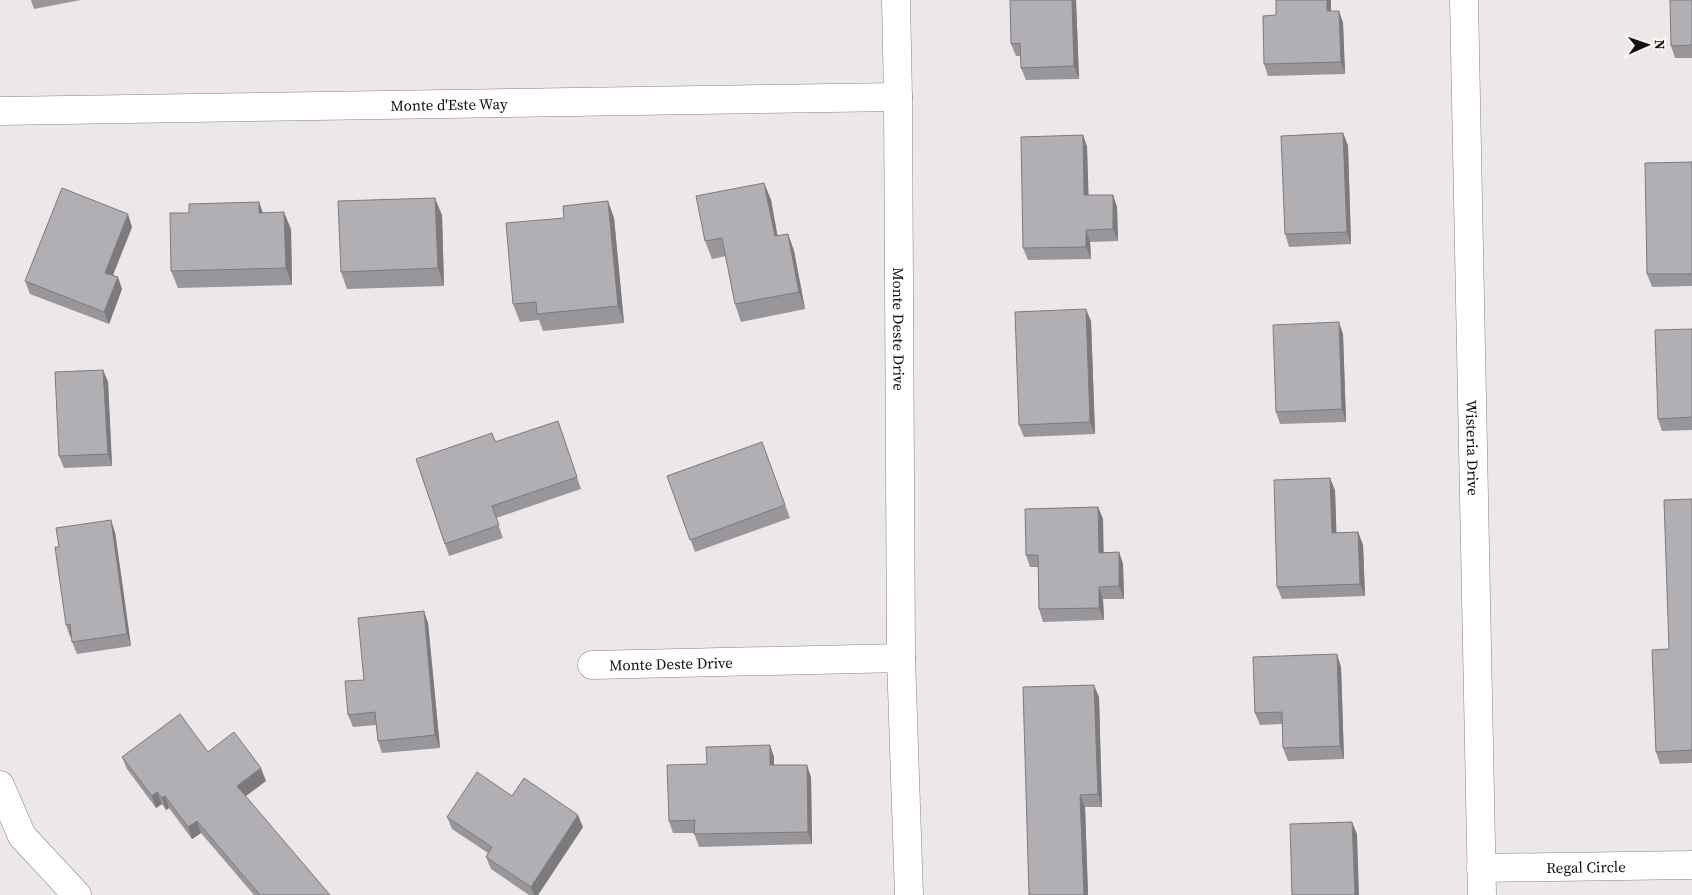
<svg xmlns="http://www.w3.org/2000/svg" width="1692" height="895" viewBox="0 0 1692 895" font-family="'Source Serif 4',serif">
<rect width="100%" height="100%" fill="#ede8e7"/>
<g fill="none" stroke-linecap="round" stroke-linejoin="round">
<!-- minor casing -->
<g stroke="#868280" stroke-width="29">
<g id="minor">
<path id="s1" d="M896,0L898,97L901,658L909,895"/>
<path id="s2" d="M1464,0L1482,895"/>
<path id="s3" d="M0,111L898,97"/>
<path id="s4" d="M592,665L901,658"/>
<polyline points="0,785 22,836 77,895"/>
<path id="s5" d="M1481,868L1692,865"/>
</g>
</g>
<!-- minor -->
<use href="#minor" stroke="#fff" stroke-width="28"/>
</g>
<!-- wall -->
<g fill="#98969a">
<polygon points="31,0 81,0 34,9"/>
<polygon points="1076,0 1079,79 1026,80 1021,68 1021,56 1016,56 1011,44"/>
<polygon points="1331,0 1331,11 1339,11 1343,23 1345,74 1268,76 1264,64 1276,15"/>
<polygon points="1692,0 1692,58 1675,58 1671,46"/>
<polygon points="1343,133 1348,146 1351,244 1289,247 1285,234"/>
<polygon points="1083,135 1087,147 1088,195 1113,195 1117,207 1118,241 1090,242 1091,259 1028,260 1023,248"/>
<polygon points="1692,162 1692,286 1652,287 1647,274"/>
<polygon points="764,183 771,200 777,236 788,234 794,251 805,309 741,322 735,304 726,256 712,259 705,241"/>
<polygon points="259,202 263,213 291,229 292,285 178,288 171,271 189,213"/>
<polygon points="442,215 444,286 347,289 341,272"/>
<polygon points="564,218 614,218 624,323 543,331 539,320 520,322 513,304"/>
<polygon points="132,227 113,275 122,289 109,324 30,294 25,281"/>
<polygon points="1091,321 1095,434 1024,437 1019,425"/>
<polygon points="1692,329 1692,430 1662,431 1658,419"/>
<polygon points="1343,334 1346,422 1280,424 1276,412"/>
<polygon points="103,370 108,382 112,466 64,468 59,456"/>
<polygon points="492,433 496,442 562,433 581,489 496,518 503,538 449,556 416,459"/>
<polygon points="762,442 790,518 695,552 667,476"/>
<polygon points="1335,490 1336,533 1358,532 1363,545 1365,596 1282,599 1277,587"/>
<polygon points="1692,499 1692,763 1660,764 1656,752 1669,649"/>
<polygon points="1098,507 1103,519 1103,552 1119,552 1123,564 1124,599 1103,599 1104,620 1043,622 1039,609 1038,567 1030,567 1026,555"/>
<polygon points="115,532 131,646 77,654 72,642 72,637 70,637 66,625"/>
<polygon points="428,623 440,748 382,753 378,741 376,725 353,727 348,715"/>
<polygon points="1341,667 1344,759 1288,761 1283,748 1282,724 1260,725 1255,713"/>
<polygon points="1099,697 1102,807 1085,807 1088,895 1029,895"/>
<polygon points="208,752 266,781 245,796 330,895 254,895 201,833 192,839 169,808 166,810 162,804 156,808 127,769 122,757"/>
<polygon points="774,757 774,765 811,777 812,844 699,847 694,833 673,833 669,821 707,764"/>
<polygon points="512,796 583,827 538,895 529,895 491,869 486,857 488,853 452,829 447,817"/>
</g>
<!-- shaded-wall -->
<g fill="#7c7a7d">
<polygon points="1072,0 1076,0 1079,79 1074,66"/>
<polygon points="1327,0 1331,0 1331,24 1327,11"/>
<polygon points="1339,11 1343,23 1345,74 1341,62"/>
<polygon points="1343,133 1348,146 1351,244 1347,232"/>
<polygon points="1083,135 1087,147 1089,207 1084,195"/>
<polygon points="764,183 771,200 781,254 775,236"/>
<polygon points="1113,195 1117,207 1118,241 1113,229"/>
<polygon points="435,198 442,215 444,286 438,268"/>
<polygon points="608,201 614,218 624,323 618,306"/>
<polygon points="259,202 265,220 259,213"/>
<polygon points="284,212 291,229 292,285 286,268"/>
<polygon points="128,214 132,227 109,285 105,273"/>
<polygon points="1086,230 1090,242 1091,259 1086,247"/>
<polygon points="788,234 794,251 805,309 799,292"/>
<polygon points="118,277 122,289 109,324 104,312"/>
<polygon points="1086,309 1091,321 1095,434 1090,422"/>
<polygon points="1339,322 1343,334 1346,422 1342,409"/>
<polygon points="103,370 108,382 112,466 108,454"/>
<polygon points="1330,478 1335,490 1337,546 1332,533"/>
<polygon points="1098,507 1103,519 1104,565 1099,553"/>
<polygon points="111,520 115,532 131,646 127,634"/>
<polygon points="1358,532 1363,545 1365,596 1360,584"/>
<polygon points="1119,552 1123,564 1124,599 1119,586"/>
<polygon points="1099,587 1103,599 1104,620 1099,608"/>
<polygon points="424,611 428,623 440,748 435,735"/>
<polygon points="1337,654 1341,667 1344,759 1340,746"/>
<polygon points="1094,685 1099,697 1102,807 1098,794"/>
<polygon points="770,745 774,757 774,778 770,765"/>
<polygon points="807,765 811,777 812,844 808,832"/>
<polygon points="261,768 266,781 242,799 237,786"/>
<polygon points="157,792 162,804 156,808 152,796"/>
<polygon points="1080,795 1085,807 1088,895 1084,895"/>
<polygon points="165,796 169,808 166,810 162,798"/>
<polygon points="578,815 583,827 538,895 534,895 531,887"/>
<polygon points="197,821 201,833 192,839 188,827"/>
<polygon points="1352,822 1357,834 1359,895 1355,895"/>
</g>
<!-- building -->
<g fill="#b1afb3" stroke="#7c7a7d">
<polygon points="1010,0 1072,0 1074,66 1021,68 1020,43 1011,44"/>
<polygon points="1276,0 1327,0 1327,11 1339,11 1341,62 1264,64 1263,16 1276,15"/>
<polygon points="1670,0 1692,0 1692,45 1671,46"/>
<polygon points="1343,133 1347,232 1285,234 1281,136"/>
<polygon points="1083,135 1084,195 1113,195 1113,229 1086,230 1086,247 1023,248 1021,137"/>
<polygon points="1692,162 1692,274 1647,274 1645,163"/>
<polygon points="764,183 775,236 788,234 799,292 735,304 722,238 705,241 696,196"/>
<polygon points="62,188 128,214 105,273 118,277 104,312 25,281"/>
<polygon points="435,198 438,268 341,272 338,201"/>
<polygon points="608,201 618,306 537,314 536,302 513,304 506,223 564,218 563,206"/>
<polygon points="259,202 259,213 284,212 286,268 171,271 170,213 189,213 189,204"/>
<polygon points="1086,309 1090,422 1019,425 1015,312"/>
<polygon points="1339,322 1342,409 1276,412 1273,325"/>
<polygon points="1692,329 1692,417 1658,419 1655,330"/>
<polygon points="103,370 108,454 59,456 55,372"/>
<polygon points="558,421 577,477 492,506 499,525 445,544 416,459 492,433 495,442"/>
<polygon points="762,442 785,505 690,540 667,476"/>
<polygon points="1330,478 1332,533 1358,532 1360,584 1277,587 1274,480"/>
<polygon points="1692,499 1692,750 1656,752 1652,650 1669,649 1664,500"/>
<polygon points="1098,507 1099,553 1119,552 1119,586 1099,587 1099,608 1039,609 1038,555 1026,555 1025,509"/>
<polygon points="111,520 127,634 72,642 70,624 66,625 55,547 59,547 56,528"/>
<polygon points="424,611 435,735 378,741 375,712 348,715 345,681 364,680 358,618"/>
<polygon points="1337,654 1340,746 1283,748 1282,712 1255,713 1253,657"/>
<polygon points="1094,685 1098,794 1080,795 1084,895 1029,895 1023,687"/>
<polygon points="180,714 208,752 234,732 261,768 237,786 330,895 260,895 197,821 188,827 165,796 162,798 157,792 152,796 122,757"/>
<polygon points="770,745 770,765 807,765 808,832 694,834 695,820 669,821 667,765 707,764 706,747"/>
<polygon points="477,772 512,796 524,778 578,815 531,887 486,857 492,847 447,817"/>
<polygon points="1352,822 1355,895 1292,895 1290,824"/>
</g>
<g text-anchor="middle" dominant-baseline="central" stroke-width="4" stroke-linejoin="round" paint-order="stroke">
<!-- street labels -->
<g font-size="15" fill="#131110" stroke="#faf6f4">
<text stroke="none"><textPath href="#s3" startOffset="449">Monte d'Este Way</textPath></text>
<text stroke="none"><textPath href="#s1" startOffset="329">Monte Deste Drive</textPath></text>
<text stroke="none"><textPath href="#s2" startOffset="448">Wisteria Drive</textPath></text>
<text stroke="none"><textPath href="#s4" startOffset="79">Monte Deste Drive</textPath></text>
<text stroke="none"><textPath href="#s5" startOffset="105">Regal Circle</textPath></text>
</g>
</g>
<!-- north arrow -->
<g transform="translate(1647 45) rotate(88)" stroke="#faf6f4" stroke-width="4" paint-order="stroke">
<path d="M0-4L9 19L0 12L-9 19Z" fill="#131110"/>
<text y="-8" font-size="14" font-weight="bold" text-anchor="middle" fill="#131110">N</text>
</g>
</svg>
